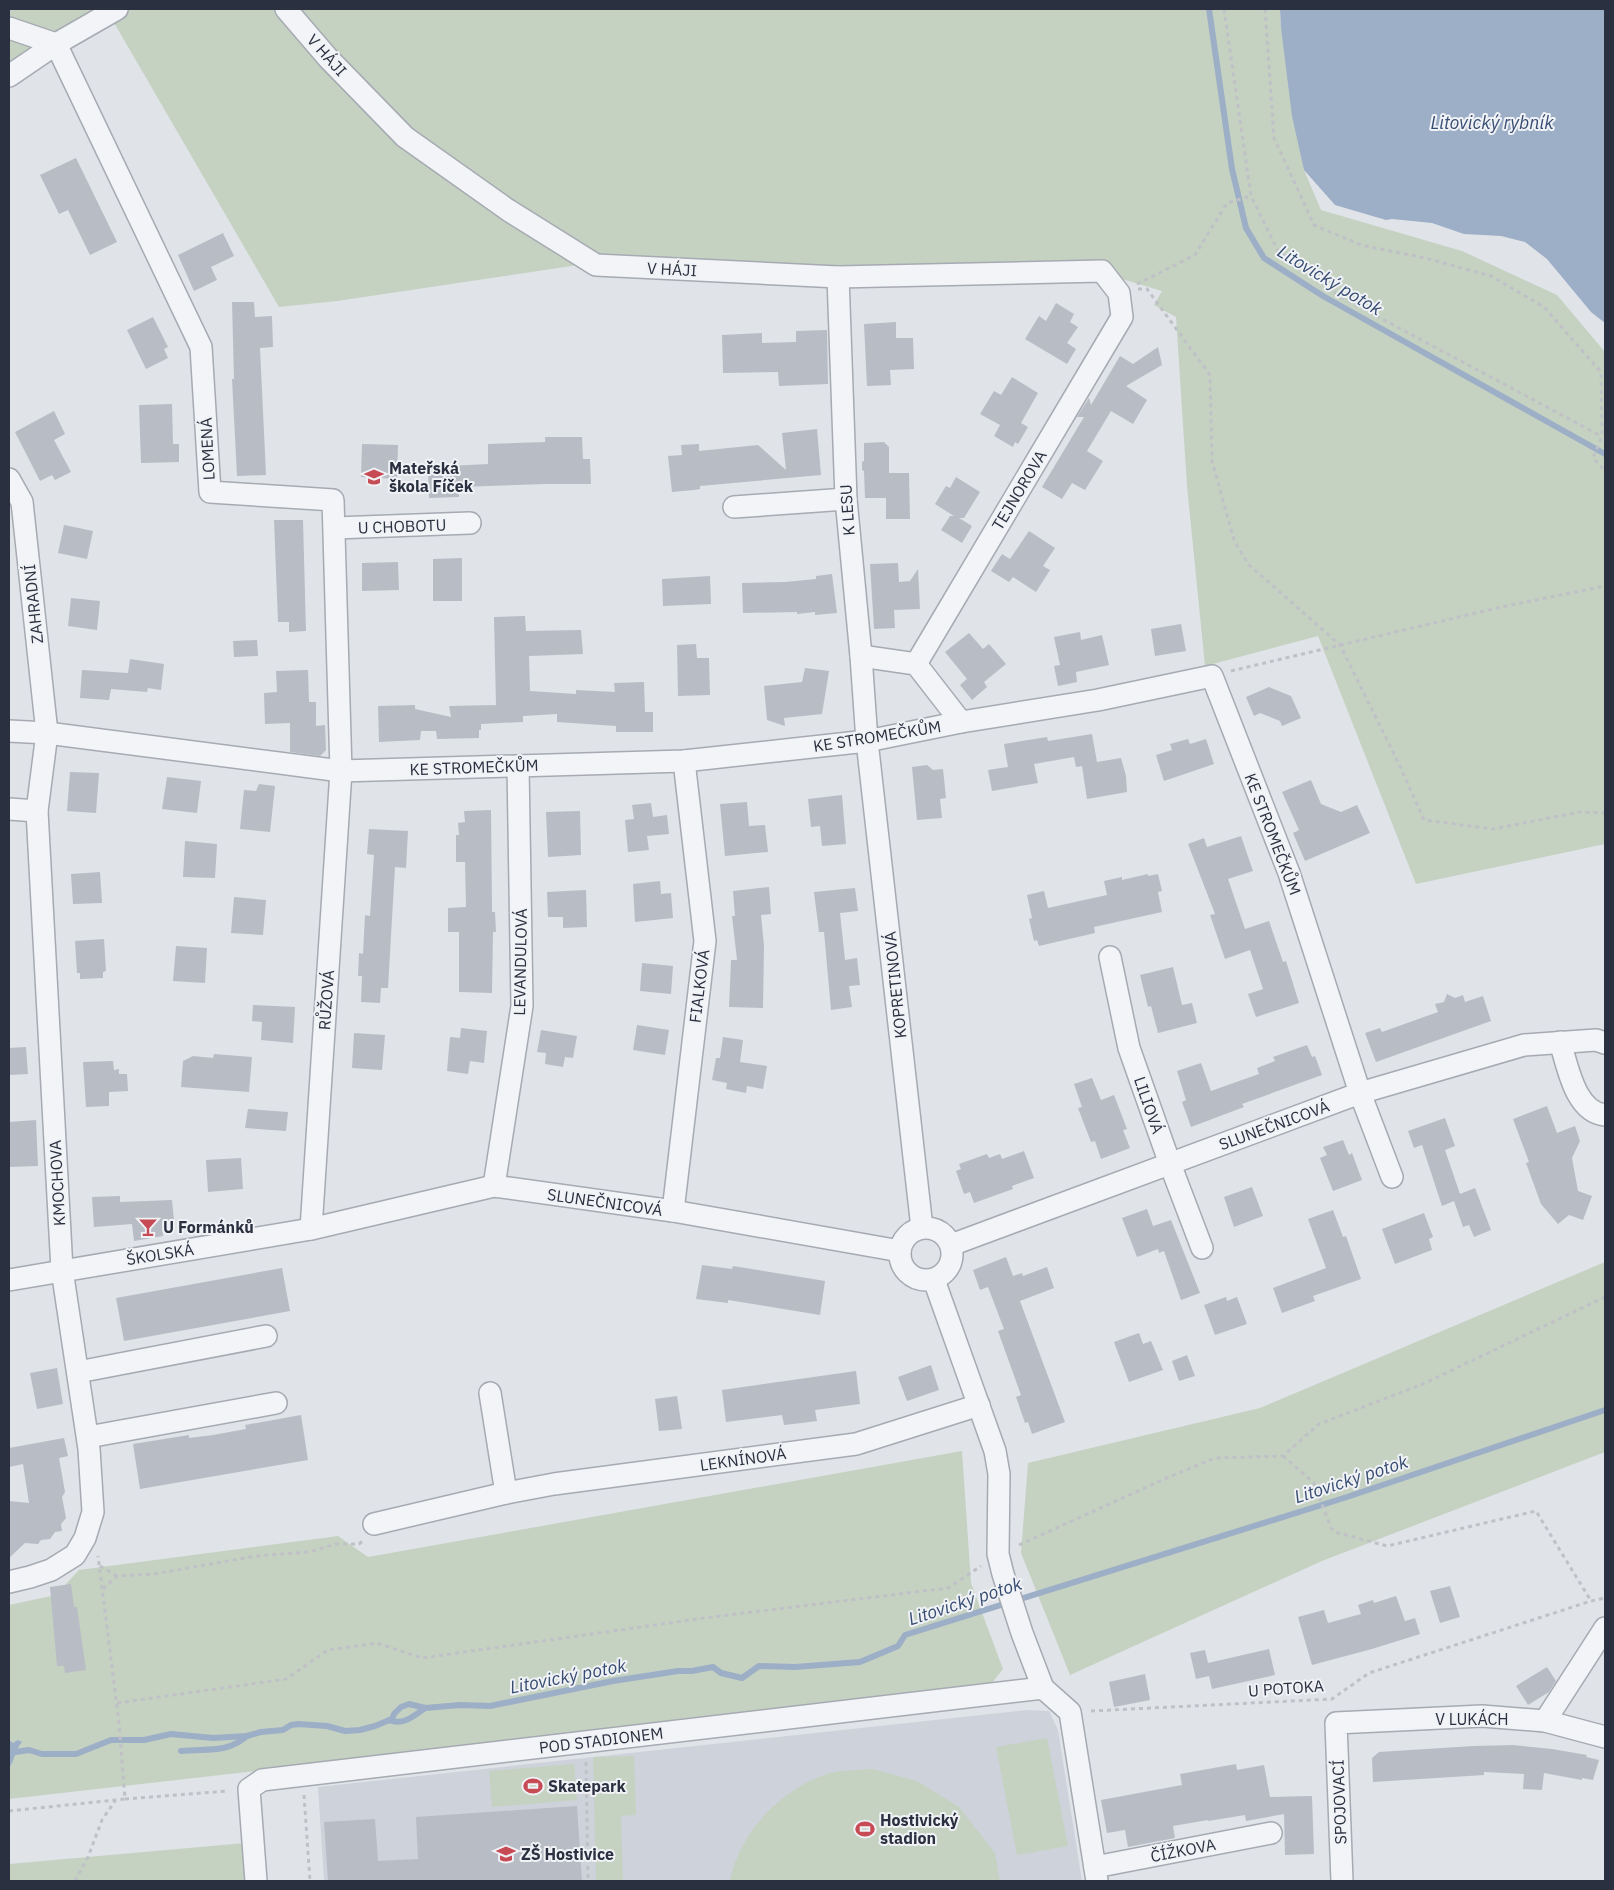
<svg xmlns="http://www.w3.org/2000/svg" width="1614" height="1890" viewBox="0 0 1614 1890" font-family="'IBM Plex Sans',sans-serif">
<rect width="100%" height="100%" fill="#e0e3e8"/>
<!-- built -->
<polygon fill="#ced2da" points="1027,1710 1049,1711 1058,1730 1082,1881 324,1881 318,1787"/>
<!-- green -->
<g fill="#c5d2c2">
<polygon points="9,9 1280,9 1281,28 1304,170 1321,210 1462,251 1557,295 1605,352 1605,844 1416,884 1318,636 1205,666 1187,486 1176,317 1154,305 1162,291 1112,276 971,269 598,262 337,301 279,307 109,14 9,65"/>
<polygon points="1605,1262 1605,1452 1322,1561 1070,1675 1021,1553 1028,1463 1260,1408"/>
<polygon points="962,1451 971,1583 1003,1669 988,1688 9,1799 9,1605 56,1595 79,1570 338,1536 368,1557"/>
<polygon points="1047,1738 1068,1846 1017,1855 996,1747"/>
<polygon points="634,1756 636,1815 621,1816 623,1881 596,1881 593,1757"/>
<polygon points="574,1764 577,1800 492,1807 489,1771"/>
<path d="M872,1769L917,1781L959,1807L995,1853L1000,1881H730C739,1832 782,1788 830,1773C843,1770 858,1770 872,1769Z"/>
<polygon points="245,1843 246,1881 9,1881 9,1864"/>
</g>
<!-- water -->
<g fill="#9daec7">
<polygon points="1280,9 1605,9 1605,323 1591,312 1547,259 1525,242 1501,236 1464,234 1432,223 1392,219 1386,220 1335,205 1304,170 1292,116 1281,28"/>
<path d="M9,1740L13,1743L18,1740L22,1742C15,1750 15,1760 9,1768Z"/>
</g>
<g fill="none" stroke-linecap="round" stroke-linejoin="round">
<!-- stream -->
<g stroke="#9daec7" stroke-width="6">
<polyline points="1209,9 1232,169 1246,228 1264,258 1323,296 1605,454"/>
<path d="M389,1720C403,1726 414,1716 425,1708"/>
<path d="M181,1751C207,1748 226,1754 247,1736"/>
<polyline points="9,1753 29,1750 42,1754 76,1754 111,1740 144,1740 171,1734 213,1738 247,1736 261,1732 283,1730 291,1725 298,1724 327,1726 345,1731 360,1730 375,1726 392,1719 394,1714 401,1707 409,1704 425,1708 460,1705 490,1706 613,1681 678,1671 692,1671 713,1667 721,1673 742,1678 759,1666 795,1667 860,1662 898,1646 905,1635 1347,1497 1605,1410"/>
</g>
</g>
<!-- building -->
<g fill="#b8bcc5">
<polygon points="76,158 117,242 90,255 68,210 59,214 40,175"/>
<polygon points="223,233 234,256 211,267 217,280 194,291 178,255"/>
<polygon points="232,302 254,302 255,317 272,316 273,347 260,348 266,475 237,476 232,379 234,379"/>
<polygon points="1056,303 1074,314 1070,322 1078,327 1067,343 1076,349 1067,364 1025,339 1039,316 1046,321"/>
<polygon points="153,317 168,347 164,349 168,358 146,369 127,330"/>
<polygon points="896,322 896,338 913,338 914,369 890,370 891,385 867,386 864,324"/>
<polygon points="827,330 828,384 779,386 778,372 723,373 722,335 762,333 762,343 796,342 796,331"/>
<polygon points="1158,347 1162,365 1126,386 1147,400 1133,424 1111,411 1087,451 1103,461 1085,490 1072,483 1062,499 1042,487 1084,417 1077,417 1089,398 1091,405 1120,356 1133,364"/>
<polygon points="1012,377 1038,393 1021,423 1028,427 1018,444 1015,442 1013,447 994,436 1000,425 980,414 994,391 1001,395"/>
<polygon points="172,404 173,444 179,444 179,462 141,463 139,405"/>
<polygon points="54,411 65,434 54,440 71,472 55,480 52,475 40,481 15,432"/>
<polygon points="817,429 821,475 700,486 700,489 694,490 672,492 668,456 682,455 681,445 699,444 699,451 758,445 786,470 782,433"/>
<polygon points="545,437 582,437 583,459 590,459 591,484 546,484 459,487 459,497 429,498 428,467 488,464 488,444 545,442"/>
<polygon points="884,442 889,447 889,473 909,473 910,519 886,519 886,498 865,498 864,471 862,470 862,462 864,461 864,443"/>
<polygon points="362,444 398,445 397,479 361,477"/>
<polygon points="956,477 980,492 964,518 959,518 972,526 962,543 941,530 950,516 954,516 935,504 946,486 950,488"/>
<polygon points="274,520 303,520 306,631 289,632 289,622 278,622"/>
<polygon points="64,525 93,531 87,559 58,553"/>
<polygon points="1029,531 1055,548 1043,566 1050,570 1036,592 1013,577 1009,582 991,571 1002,554 1010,559"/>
<polygon points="462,558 462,601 433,601 433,559"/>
<polygon points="398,562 399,590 362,591 362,563"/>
<polygon points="898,563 899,582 910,581 918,569 920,609 894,610 895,628 874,629 870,564"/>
<polygon points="832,574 837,613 815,615 815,612 797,614 797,612 743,613 742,583 785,582 816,579 816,576"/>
<polygon points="710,576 711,604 663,606 662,579"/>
<polygon points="71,598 100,601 97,630 68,626"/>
<polygon points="525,616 526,631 581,630 583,654 529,656 530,691 576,694 576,690 615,692 614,683 644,682 645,712 653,712 653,732 616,732 616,726 557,722 557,714 523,716 523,722 481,724 481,730 479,730 479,738 437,739 436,731 421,731 420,740 379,742 378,706 415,705 415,709 451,717 449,706 496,705 494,617"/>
<polygon points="1181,624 1186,651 1155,656 1151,629"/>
<polygon points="1080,632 1081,640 1102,635 1109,665 1076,672 1077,682 1058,686 1054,666 1060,665 1054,637"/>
<polygon points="969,633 983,649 989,644 1006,664 984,682 987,687 972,700 960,685 967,679 945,652"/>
<polygon points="257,640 258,656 234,657 233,641"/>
<polygon points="696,644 697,658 709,658 710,695 678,696 677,645"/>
<polygon points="130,659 164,664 161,690 148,688 147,692 111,689 109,700 80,698 82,670 128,673"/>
<polygon points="805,668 829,671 822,714 784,718 785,726 767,720 764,686 802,682"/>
<polygon points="308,670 309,702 316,702 316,726 325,725 326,750 320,756 290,752 290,723 265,724 264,693 277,692 276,671"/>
<polygon points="1269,687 1291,696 1301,718 1282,726 1280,721 1260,713 1254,716 1246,697"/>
<polygon points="1092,734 1097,762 1121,758 1126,776 1127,792 1087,799 1082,766 1076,767 1074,757 1034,764 1038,783 992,791 988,770 1008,767 1004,744 1047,737 1048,741"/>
<polygon points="1188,739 1190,744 1206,739 1214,764 1164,781 1156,755 1172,750 1170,744"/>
<polygon points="927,765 933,770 943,769 946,798 940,799 942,818 917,820 912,767"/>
<polygon points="70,772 99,773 96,813 67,811"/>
<polygon points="167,777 201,781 197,813 162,809"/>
<polygon points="1311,780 1321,804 1341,812 1357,805 1370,833 1305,861 1293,833 1299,830 1282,792"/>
<polygon points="259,784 275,786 270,832 240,829 244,790 256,791"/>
<polygon points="842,795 846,844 822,846 820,826 811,827 808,799"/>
<polygon points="747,802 749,826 765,825 768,852 725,856 720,804"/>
<polygon points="651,803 653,817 667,815 669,834 647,836 649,850 628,852 625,820 634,819 632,805"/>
<polygon points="491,810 492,912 495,912 496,932 493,932 492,993 459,992 459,932 448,932 448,908 466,907 465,862 456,862 456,835 459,835 458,823 465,822 464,811"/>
<polygon points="580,811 581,855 548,857 546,812"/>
<polygon points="369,829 408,831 406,868 395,867 388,988 381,988 380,1003 361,1002 362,976 358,976 359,953 363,954 365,915 370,916 374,855 367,854"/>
<polygon points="1241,836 1253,871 1228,879 1245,929 1269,921 1283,962 1286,961 1299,1003 1256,1017 1248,994 1263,989 1250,950 1225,959 1210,915 1215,914 1188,844 1204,838 1207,847"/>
<polygon points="185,841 217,844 215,878 183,877"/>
<polygon points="100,872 102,903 73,904 71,874"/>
<polygon points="1148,874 1148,876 1158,874 1162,891 1158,892 1162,912 1094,927 1095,933 1039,946 1037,940 1034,941 1029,919 1032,918 1027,895 1044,891 1048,908 1107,895 1104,881 1122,877 1122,880"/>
<polygon points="660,881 661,894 671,893 673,918 635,922 633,884"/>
<polygon points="769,887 771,914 761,915 764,946 763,1008 729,1007 731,960 737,960 732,916 735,916 733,891"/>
<polygon points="855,888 858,911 840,913 845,960 857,958 860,985 849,986 852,1007 831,1010 824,932 819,932 814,892"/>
<polygon points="586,890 587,927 563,928 563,917 548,917 547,892"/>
<polygon points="234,897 266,900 263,935 231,933"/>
<polygon points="104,939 106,971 103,972 103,978 80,979 80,973 77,973 75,941"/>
<polygon points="176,946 207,948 205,983 173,981"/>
<polygon points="642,963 673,966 671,994 640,991"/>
<polygon points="1173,967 1182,1005 1192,1003 1197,1023 1158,1033 1151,1006 1148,1007 1140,975"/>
<polygon points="1447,994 1455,998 1463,995 1465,1002 1483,996 1491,1021 1376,1062 1365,1033 1380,1028 1382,1032 1438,1012 1435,1004 1444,1002"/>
<polygon points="253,1005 295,1007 293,1043 261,1040 262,1022 252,1021"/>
<polygon points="637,1025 669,1030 665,1055 633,1050"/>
<polygon points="461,1028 487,1031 484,1063 470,1061 468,1074 447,1071 450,1037 460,1038"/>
<polygon points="541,1030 577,1036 573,1058 565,1057 563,1067 545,1064 546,1053 537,1052"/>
<polygon points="354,1033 385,1035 382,1070 352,1068"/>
<polygon points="723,1037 743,1040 740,1062 767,1066 763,1089 747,1086 746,1093 726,1089 727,1083 712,1080 716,1058 720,1058"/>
<polygon points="1307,1045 1312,1057 1315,1056 1322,1075 1242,1104 1244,1107 1191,1127 1182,1102 1186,1100 1177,1071 1201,1063 1211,1091 1259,1074 1257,1068 1275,1061 1273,1057"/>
<polygon points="26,1047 28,1074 9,1075 9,1048"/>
<polygon points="214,1054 252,1057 249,1092 181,1087 183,1061 193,1056 213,1058"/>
<polygon points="113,1061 114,1070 119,1069 119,1074 127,1074 128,1091 109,1092 109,1106 86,1107 83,1062"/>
<polygon points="1092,1078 1101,1100 1114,1095 1127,1129 1123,1130 1130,1148 1101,1159 1095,1141 1091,1142 1078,1108 1082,1107 1074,1084"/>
<polygon points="1547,1106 1557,1133 1575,1126 1580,1141 1572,1158 1578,1191 1592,1196 1583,1220 1569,1215 1558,1224 1541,1204 1526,1163 1529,1162 1513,1119"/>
<polygon points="248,1109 288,1112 286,1131 245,1128"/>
<polygon points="1445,1118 1455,1146 1445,1150 1460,1194 1475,1188 1491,1230 1474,1237 1469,1225 1463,1227 1454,1201 1442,1206 1422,1145 1414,1148 1408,1131"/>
<polygon points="36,1120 38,1166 9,1167 9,1122"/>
<polygon points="1343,1140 1349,1155 1352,1153 1362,1180 1333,1191 1320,1158 1327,1155 1323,1147"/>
<polygon points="1024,1151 1034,1178 1012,1186 1013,1189 974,1203 970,1192 964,1194 956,1171 961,1169 959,1164 987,1154 989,1158 1000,1154 1002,1159"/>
<polygon points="241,1158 243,1189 208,1192 206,1160"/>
<polygon points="1252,1187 1263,1216 1234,1227 1224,1197"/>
<polygon points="120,1196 120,1202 172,1200 174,1221 162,1222 163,1236 134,1241 132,1224 94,1227 92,1197"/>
<polygon points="1147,1209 1153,1226 1171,1220 1200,1293 1181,1300 1164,1251 1159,1253 1158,1249 1137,1257 1122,1218"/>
<polygon points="1333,1210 1343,1237 1346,1236 1361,1279 1313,1296 1315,1301 1282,1313 1273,1288 1326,1268 1308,1219"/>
<polygon points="1424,1213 1433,1237 1429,1239 1432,1250 1395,1264 1382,1229"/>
<polygon points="1006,1257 1013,1276 1022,1273 1023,1276 1047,1267 1054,1288 1020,1301 1065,1422 1032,1434 1028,1422 1025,1423 1016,1397 1021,1395 998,1331 1004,1329 988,1287 980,1290 973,1270"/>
<polygon points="702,1265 732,1269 733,1266 825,1281 820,1315 728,1300 728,1303 696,1299"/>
<polygon points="282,1268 290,1311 124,1341 116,1298"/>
<polygon points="1226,1297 1227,1301 1237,1297 1247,1324 1215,1335 1204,1305"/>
<polygon points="1139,1333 1143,1344 1151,1341 1163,1370 1129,1382 1114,1342"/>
<polygon points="1187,1355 1195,1376 1179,1381 1172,1361"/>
<polygon points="931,1365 939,1390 907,1401 898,1377"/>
<polygon points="57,1368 63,1404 37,1409 30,1373"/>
<polygon points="856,1371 860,1404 815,1410 817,1421 802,1423 784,1425 782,1415 726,1422 722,1390"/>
<polygon points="677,1396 682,1429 659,1431 655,1399"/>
<polygon points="301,1415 308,1460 140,1489 133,1444 189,1435 189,1438 213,1435 246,1429 245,1425"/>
<polygon points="64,1438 68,1456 59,1458 65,1492 62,1497 66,1518 61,1524 62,1531 55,1532 50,1539 41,1540 38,1544 25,1543 9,1558 9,1501 29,1503 23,1464 9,1467 9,1448"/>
<polygon points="71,1584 74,1607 77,1607 86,1670 65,1673 64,1666 57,1666 50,1587"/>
<polygon points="1450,1586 1460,1617 1440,1623 1430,1591"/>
<polygon points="1396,1596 1405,1621 1415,1618 1420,1634 1372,1649 1312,1665 1298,1617 1324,1610 1328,1623 1361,1614 1358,1605 1373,1600 1374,1603"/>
<polygon points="1269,1649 1275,1675 1212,1689 1209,1676 1196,1679 1190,1653 1205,1650 1208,1663"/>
<polygon points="1547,1667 1556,1681 1549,1692 1528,1705 1516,1686"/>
<polygon points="1145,1674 1150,1700 1114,1707 1109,1682"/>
<polygon points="1513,1745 1552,1749 1587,1755 1586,1757 1599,1760 1593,1780 1582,1778 1582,1780 1544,1773 1542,1790 1523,1789 1524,1774 1484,1772 1484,1775 1373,1782 1372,1758 1379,1752 1473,1746"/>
<polygon points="1236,1764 1237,1770 1264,1765 1270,1797 1312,1796 1314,1854 1285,1855 1284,1814 1246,1821 1245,1815 1208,1821 1208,1820 1173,1826 1175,1838 1128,1847 1125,1830 1107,1833 1101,1800 1182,1785 1180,1774"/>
<polygon points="577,1806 582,1881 420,1881 420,1880 328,1881 324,1822 375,1819 378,1861 418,1859 416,1817"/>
</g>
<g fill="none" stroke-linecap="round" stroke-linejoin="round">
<!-- minor casing -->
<g stroke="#a6aab2" stroke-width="24">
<g id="minor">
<polyline points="286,9 328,58 405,137 508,210 596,265 838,277 1102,271 1119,293 1122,317 916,664"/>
<polyline points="9,28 56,44"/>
<polyline points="56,44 201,347 210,492 333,500 341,771 311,1229"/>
<polyline points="9,76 56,44 117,9"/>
<polyline points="838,277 846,499 861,656 867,741 922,1228"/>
<polyline points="9,479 22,502 47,733 37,811 62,1270 89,1449 93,1512 85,1538 75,1555 51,1570 30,1577 9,1582"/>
<polyline points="734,507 846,499"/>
<polyline points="335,528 470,523"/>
<polyline points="861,656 916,664 961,722"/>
<polyline points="9,731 47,733 341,771 684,761 867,741 961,722 1098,700 1212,676 1289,873 1360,1093 1392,1177"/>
<polyline points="9,809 37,811"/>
<polyline points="1110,957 1129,1048 1170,1164 1202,1248"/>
<path d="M1560,1042C1568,1067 1575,1112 1605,1115"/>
<polyline points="494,1186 522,1006 518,766"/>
<polyline points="673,1211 705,941 684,761"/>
<circle cx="926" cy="1254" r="26"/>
<polyline points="951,1245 1360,1093 1524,1045 1596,1040 1605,1043"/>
<polyline points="9,1280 311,1229 494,1186 673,1211 900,1251"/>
<polyline points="934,1280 995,1451 999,1474 998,1554 1003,1574 1022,1633 1043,1688"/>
<polyline points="78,1372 266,1336"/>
<polyline points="490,1393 506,1493"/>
<polyline points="88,1437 276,1403"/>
<polyline points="374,1524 506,1493 554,1484 856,1444 979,1405"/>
<polyline points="1545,1721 1605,1628"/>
<polyline points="1095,1867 1271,1833"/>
<polyline points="256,1881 249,1789 262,1780 1043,1688 1070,1712 1097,1881"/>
<polyline points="1342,1881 1336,1723 1482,1716 1545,1721 1605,1737"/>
</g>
</g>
<!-- path -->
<g stroke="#bfc1c7" stroke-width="3" stroke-dasharray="4 4" stroke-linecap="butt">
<polyline points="1224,9 1251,196 1278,251 1341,297 1601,436"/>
<polyline points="1265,9 1274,138 1314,225 1361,245 1425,258 1491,276 1544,307 1601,372 1602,436 1593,458 1605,471"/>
<polyline points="1137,284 1195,255 1227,203 1251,196"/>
<polyline points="1138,289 1147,289 1210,375 1212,461 1234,540 1248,564 1340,645 1399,764 1424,820 1493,829 1580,812 1605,813"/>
<polyline points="1231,671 1501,607 1605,586"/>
<polyline points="1283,1456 1314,1483 1331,1528 1335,1532 1387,1546 1536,1511 1591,1601"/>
<polyline points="1019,1545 1171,1476 1215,1458 1283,1456 1319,1424 1423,1384 1605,1297"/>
<polyline points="100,1566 117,1576"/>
<polyline points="103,1589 117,1576 154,1574 256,1556 309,1552 336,1544 359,1544 364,1540"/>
<polyline points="117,1703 286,1679 328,1650 377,1643 422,1658 704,1618 948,1588 981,1566"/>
<polyline points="1091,1711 1332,1699 1369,1673 1591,1601 1605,1598"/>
<polyline points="586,1762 588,1881"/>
<polyline points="304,1795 310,1881"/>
<polyline points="125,1799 228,1791"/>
<polyline points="9,1811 125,1799 119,1723 98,1556"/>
<polyline points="75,1881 88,1857 102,1820 115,1801"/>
</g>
<!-- minor -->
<use href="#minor" stroke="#f3f4f7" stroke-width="21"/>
</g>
<!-- icons -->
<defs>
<g id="school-bare" transform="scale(1.5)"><path d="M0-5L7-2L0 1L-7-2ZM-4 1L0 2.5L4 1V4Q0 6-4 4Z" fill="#c74b54" stroke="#f0f2f6" stroke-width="2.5" paint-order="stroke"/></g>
<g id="bar-bare" transform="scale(1.5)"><path d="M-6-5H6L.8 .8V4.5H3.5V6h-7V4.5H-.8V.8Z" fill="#c74b54" stroke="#f0f2f6" stroke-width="2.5" paint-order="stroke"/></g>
<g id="stadium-bare" transform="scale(1.5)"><path d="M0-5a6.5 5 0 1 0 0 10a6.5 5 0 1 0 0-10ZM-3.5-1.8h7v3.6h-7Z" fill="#c74b54" stroke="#f0f2f6" stroke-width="2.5" paint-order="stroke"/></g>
</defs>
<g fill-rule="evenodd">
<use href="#school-bare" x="374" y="477"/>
<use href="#bar-bare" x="148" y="1227"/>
<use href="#stadium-bare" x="533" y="1786"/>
<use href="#stadium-bare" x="865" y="1829"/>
<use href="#school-bare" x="506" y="1854"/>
</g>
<g text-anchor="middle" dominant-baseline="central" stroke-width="4" stroke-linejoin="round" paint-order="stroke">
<!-- street labels -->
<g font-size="16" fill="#2a303f" stroke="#f0f2f6">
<text transform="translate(327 55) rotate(48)">V HÁJI</text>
<text transform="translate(672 269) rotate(3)">V HÁJI</text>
<text transform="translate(207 449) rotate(-93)">LOMENÁ</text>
<text transform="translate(1019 490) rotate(-59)">TEJNOROVA</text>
<text transform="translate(847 510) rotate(-94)">K LESU</text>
<text transform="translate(402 526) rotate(-2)">U CHOBOTU</text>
<text transform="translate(33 604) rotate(-96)">ZAHRADNÍ</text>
<text transform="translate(877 736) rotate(-9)">KE STROMEČKŮM</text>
<text transform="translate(474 767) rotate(-2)">KE STROMEČKŮM</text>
<text transform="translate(1273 834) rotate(69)">KE STROMEČKŮM</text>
<text transform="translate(520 962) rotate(-89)">LEVANDULOVÁ</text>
<text transform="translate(895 985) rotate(-96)">KOPRETINOVÁ</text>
<text transform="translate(699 986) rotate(-83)">FIALKOVÁ</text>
<text transform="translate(326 1000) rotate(-86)">RŮŽOVÁ</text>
<text transform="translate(1149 1105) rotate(71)">LILIOVÁ</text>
<text transform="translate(1274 1125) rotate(-20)">SLUNEČNICOVÁ</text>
<text transform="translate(57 1183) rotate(-93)">KMOCHOVA</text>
<text transform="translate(605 1202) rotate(8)">SLUNEČNICOVÁ</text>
<text transform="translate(160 1254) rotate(-9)">ŠKOLSKÁ</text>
<text transform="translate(743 1459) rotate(-8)">LEKNÍNOVÁ</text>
<text transform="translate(1286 1688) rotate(-4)">U POTOKA</text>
<text x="1472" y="1719">V LUKÁCH</text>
<text transform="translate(601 1740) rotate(-7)">POD STADIONEM</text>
<text transform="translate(1339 1802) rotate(-92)">SPOJOVACÍ</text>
<text transform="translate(1183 1850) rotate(-11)">ČÍŽKOVA</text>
</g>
<!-- poi labels -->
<g font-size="16" font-weight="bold" fill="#2a303f" stroke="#f0f2f6" text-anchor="start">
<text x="389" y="468">Mateřská<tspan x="389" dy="18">škola Fíček</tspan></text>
<text x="163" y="1227">U Formánků</text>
<text x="548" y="1786">Skatepark</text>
<text x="880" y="1820">Hostivický<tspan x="880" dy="18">stadion</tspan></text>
<text x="521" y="1854">ZŠ Hostivice</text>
</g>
<!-- water labels -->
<g font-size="18" font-style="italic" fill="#364c71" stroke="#f0f2f6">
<text x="1492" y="122">Litovický rybník</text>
<text transform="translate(1330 280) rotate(31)">Litovický potok</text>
<text transform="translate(1351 1479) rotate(-18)">Litovický potok</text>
<text transform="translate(965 1601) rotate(-18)">Litovický potok</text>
<text transform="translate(568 1676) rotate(-11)">Litovický potok</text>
</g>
</g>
<!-- border -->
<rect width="1614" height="1890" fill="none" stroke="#2a303f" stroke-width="20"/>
</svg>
